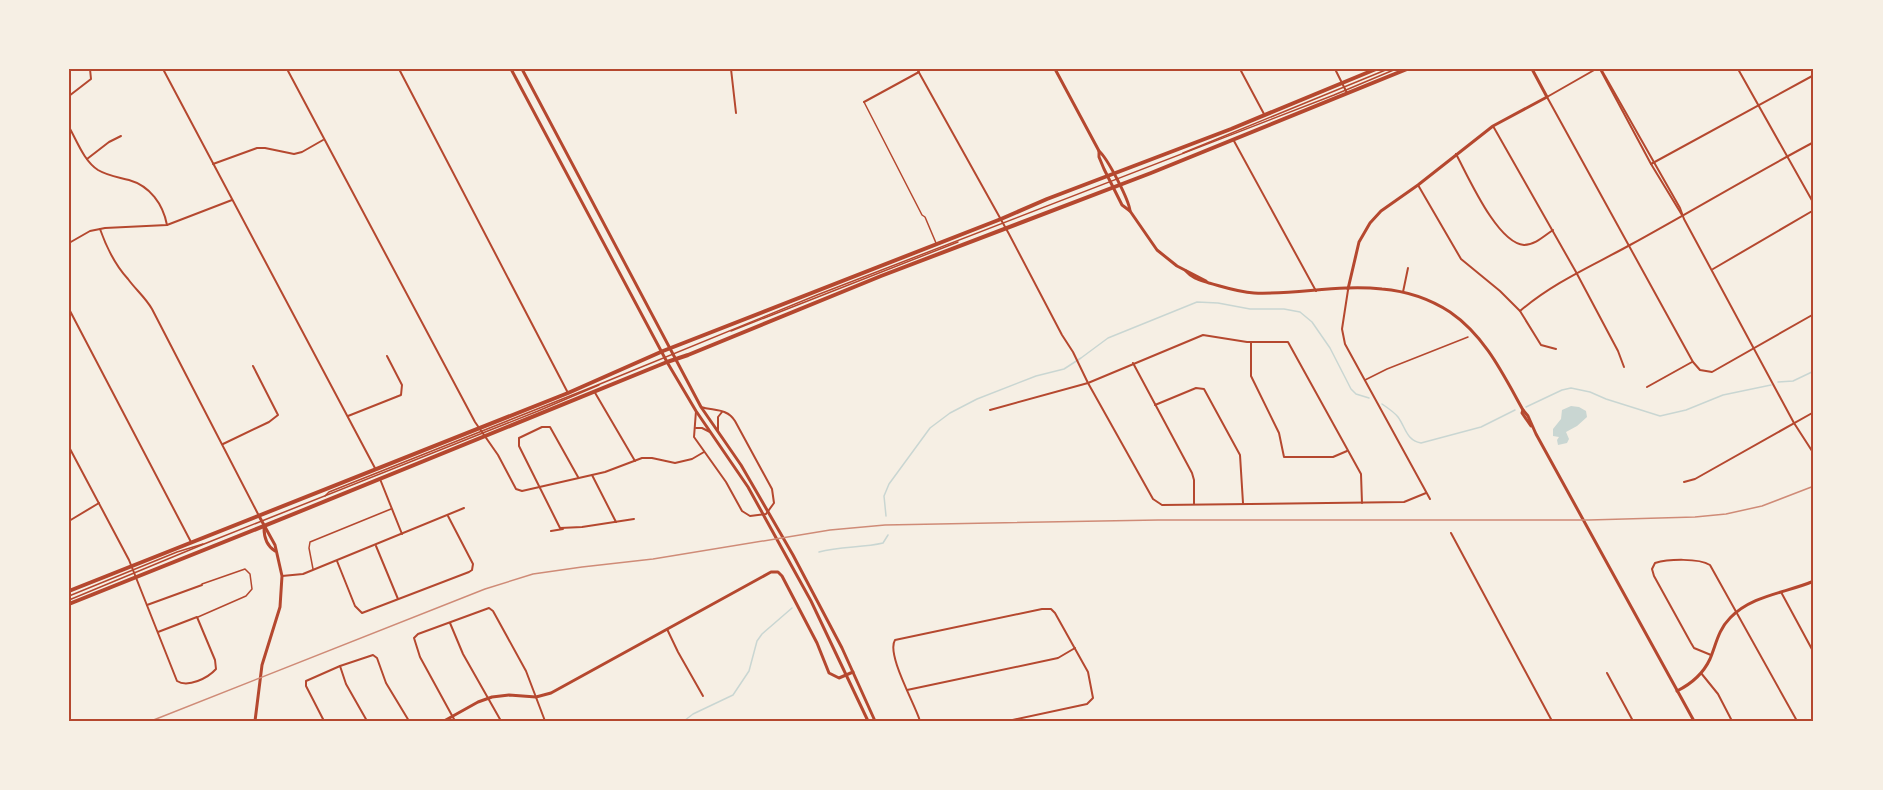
<svg xmlns="http://www.w3.org/2000/svg" width="1883" height="790" viewBox="0 0 1883 790" font-family="'Open Sans',sans-serif">
<rect width="100%" height="100%" fill="#f6efe4"/>
<!-- water -->
<polygon fill="#c9d6d2" points="1571,406 1579,407 1586,411 1587,417 1577,426 1566,432 1569,439 1567,443 1558,445 1557,440 1559,437 1553,436 1553,429 1561,419 1562,410"/>
<g fill="none" stroke-linecap="round" stroke-linejoin="round">
<!-- stream -->
<g stroke="#c9d6d2" stroke-width="1.5">
<polyline points="1778,382 1793,381 1814,371"/>
<path d="M1382,404C1388,408 1394,412 1398,417C1406,428 1406,440 1421,443L1481,427L1515,410"/>
<polyline points="1526,407 1562,390 1571,388 1590,392 1606,399 1660,416 1686,410 1723,395 1771,385"/>
<polyline points="886,516 884,496 889,484 930,428 950,413 977,399 1036,376 1064,369 1081,358 1108,338 1197,302 1218,303 1250,309 1284,309 1300,312 1312,322 1330,348 1351,389 1356,394 1369,398"/>
<path d="M819,552C840,546 862,548 883,543L888,535"/>
<polyline points="684,721 693,714 733,695 749,671 757,641 762,634 792,608"/>
</g>
<!-- service -->
<g stroke="#b5482f" stroke-width="1.5">
<polyline points="864,102 922,215 925,217 936,243"/>
<polyline points="1183,153 1388,69"/>
<polyline points="731,331 958,242"/>
<polyline points="1365,380 1387,369 1468,337"/>
<polyline points="325,496 329,492 600,384 817,295 1334,95 1396,69"/>
<polyline points="313,569 309,548 310,542 391,509"/>
<polyline points="69,596 177,552 203,544"/>
<polyline points="69,600 204,544 538,411 599,385"/>
<polyline points="198,617 246,596 252,589 250,574 245,569 202,584"/>
</g>
<!-- minor -->
<g stroke="#b5482f" stroke-width="2">
<polyline points="163,69 376,470"/>
<polyline points="287,69 475,422 498,455 516,489 522,491 605,472 642,458 652,458 675,463 692,459 704,452"/>
<polyline points="399,69 568,393"/>
<polyline points="731,69 736,113"/>
<polyline points="917,69 1009,234 1062,335 1073,352 1088,383 1153,499 1162,505 1404,502 1426,493"/>
<polyline points="1240,69 1264,114"/>
<polyline points="1335,69 1347,93"/>
<polyline points="1596,69 1547,97 1693,362 1700,370 1712,372 1814,314"/>
<polyline points="1600,69 1651,164 1682,215"/>
<polyline points="1601,69 1680,208 1684,219 1794,423 1814,454"/>
<polyline points="1738,69 1814,204"/>
<polyline points="69,96 91,79 90,69"/>
<polyline points="864,102 919,72"/>
<polyline points="1493,126 1576,272 1618,351 1624,367"/>
<path d="M69,127C77,141 84,161 98,170C108,176 118,177 129,180C150,186 163,204 167,225"/>
<polyline points="1234,141 1316,291"/>
<path d="M1456,154C1468,176 1497,243 1524,245C1535,245 1544,236 1553,230"/>
<polyline points="87,159 109,142 121,136"/>
<polyline points="213,164 257,148 265,148 294,154 302,152 323,140"/>
<polyline points="1651,164 1814,75"/>
<polyline points="1418,185 1461,259 1500,291 1520,311 1541,345 1556,349"/>
<path d="M100,229C106,246 116,266 128,279C136,290 145,297 152,309L258,514"/>
<polyline points="69,243 90,231 105,228 167,225 232,200"/>
<polyline points="1713,269 1814,210"/>
<polyline points="1348,290 1342,329 1345,344 1430,499"/>
<polyline points="1403,292 1408,268"/>
<polyline points="69,309 191,542"/>
<path d="M1520,311C1554,282 1592,266 1630,245C1692,211 1752,175 1814,142"/>
<polyline points="1251,342 1251,376 1279,433 1284,457 1333,457 1347,451"/>
<polyline points="1133,363 1192,473 1194,480 1194,504"/>
<polyline points="1647,387 1692,362"/>
<polyline points="594,391 635,461"/>
<polyline points="1155,405 1196,388 1204,389 1240,455 1243,503"/>
<polyline points="990,410 1088,383 1203,335 1247,342 1288,342 1361,474 1362,503"/>
<path d="M696,411L694,437L726,482L742,511L750,516L766,514L774,503L772,489L735,421C727,408 714,411 701,407"/>
<polyline points="348,416 401,395 402,385 387,356"/>
<polyline points="696,428 702,428 710,432"/>
<polyline points="718,431 718,417 722,412"/>
<polyline points="223,444 269,422 278,415 253,366"/>
<path d="M69,447L129,560L177,681C188,688 208,678 216,669L215,660L197,617L158,632"/>
<polyline points="592,475 616,522"/>
<polyline points="578,477 550,427 542,427 519,438 519,446 560,528 582,527 634,519"/>
<polyline points="380,479 402,534"/>
<polyline points="1684,482 1695,479 1814,412"/>
<polyline points="69,521 99,503"/>
<polyline points="551,531 563,529"/>
<polyline points="1451,533 1552,721"/>
<polyline points="376,546 398,599"/>
<polyline points="337,561 355,606 362,613 469,572 472,570 473,564 448,516"/>
<polyline points="282,576 303,574 464,508"/>
<polyline points="1781,592 1814,653"/>
<polyline points="147,605 202,585"/>
<polyline points="450,623 463,654 501,721"/>
<polyline points="667,629 678,652 703,696"/>
<path d="M1711,655L1694,648L1691,643L1654,576L1652,569L1655,563C1668,559 1699,558 1710,565L1797,721"/>
<polyline points="340,666 346,684 367,721"/>
<polyline points="1607,673 1633,721"/>
<polyline points="1701,673 1718,694 1732,721"/>
<polyline points="907,690 1058,658 1075,648"/>
<polyline points="324,721 306,686 306,681 340,666 373,655 377,658 386,683 409,721"/>
<polyline points="455,721 420,657 414,638 418,634 489,608 493,611 526,671 545,721"/>
<path d="M920,721C915,704 886,654 895,640L1042,609H1051L1055,613L1088,672L1093,698L1087,704L1008,721"/>
</g>
<!-- tertiary -->
<g stroke="#b5482f" stroke-width="3">
<path d="M1055,69L1099,151C1108,159 1129,200 1130,211"/>
<polyline points="1099,151 1099,157 1104,169 1122,205 1130,211 1157,250 1177,266 1206,281"/>
<path d="M1186,271C1193,279 1200,280 1209,283C1224,287 1238,292 1254,293C1296,295 1339,284 1382,289C1406,291 1430,299 1450,312C1485,336 1503,374 1523,410L1528,416L1536,434L1694,721"/>
<polyline points="1348,289 1359,242 1370,223 1381,211 1418,185 1493,126 1547,97 1532,69"/>
<polyline points="1523,410 1522,413 1531,426"/>
<path d="M264,528C264,537 267,546 275,551"/>
<path d="M1677,691C1691,684 1703,674 1710,659C1716,645 1718,630 1730,618C1752,595 1786,593 1814,581"/>
<polyline points="255,721 262,665 280,607 282,576 275,545 259,516"/>
<polyline points="444,721 478,702 492,697 509,695 536,697 551,693 771,572 778,572 782,576 817,643 829,673 839,678 853,672"/>
</g>
<!-- secondary -->
<g stroke="#b5482f" stroke-width="3">
<polyline points="511,69 667,362 696,411 748,487 811,601 868,721"/>
<polyline points="522,69 701,407 741,465 793,555 842,648 875,721"/>
</g>
<!-- primary -->
<g stroke="#b5482f" stroke-width="4">
<polyline points="69,591 568,393 663,351 1001,219 1047,199 1231,129 1376,69"/>
<path d="M69,604C269,525 468,443 667,362L688,355L881,276L1151,173L1407,69"/>
</g>
<!-- rail -->
<polyline stroke="#cf8b77" stroke-width="1.5" points="151,721 485,589 533,574 582,567 653,559 830,530 885,525 1158,520 1589,520 1695,517 1726,514 1762,506 1814,486"/>
</g>
<!-- border -->
<rect width="1883" height="790" fill="none" stroke="#f6efe4" stroke-width="141"/>
<rect x="70" y="70" width="1742" height="650" fill="none" stroke="#b5482f" stroke-width="2"/>
</svg>
